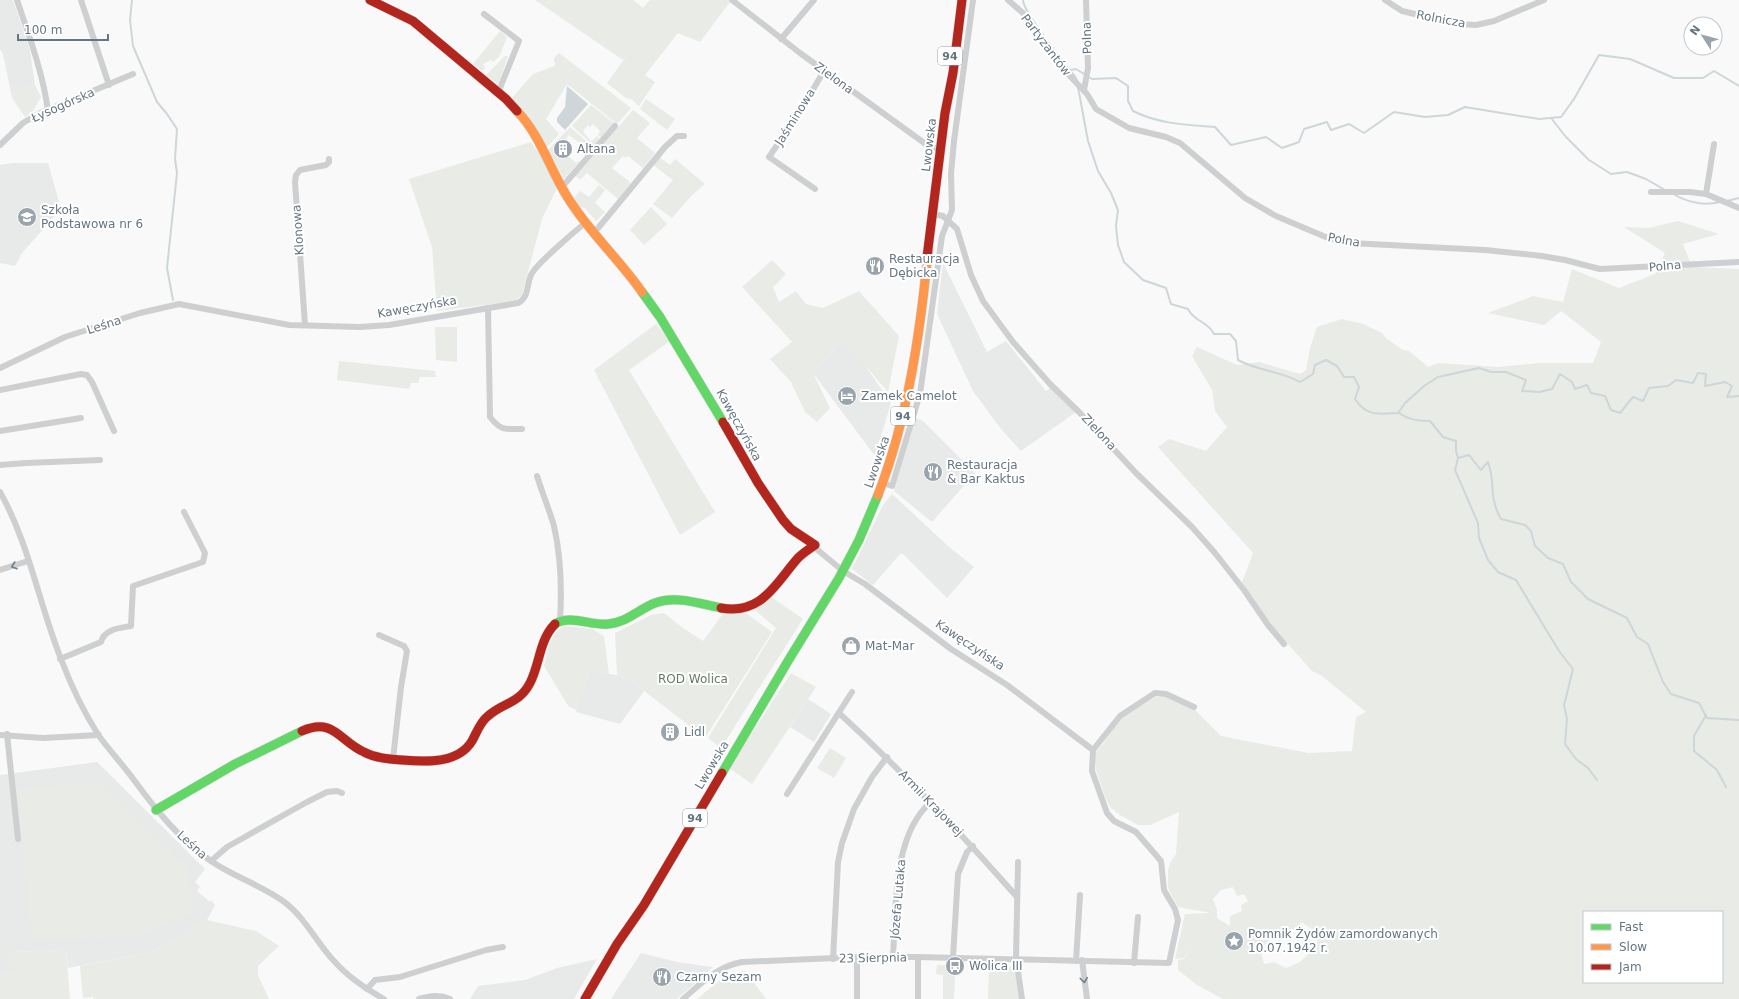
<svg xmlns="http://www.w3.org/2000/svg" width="1739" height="999" viewBox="0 0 1739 999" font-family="'DejaVu Sans',sans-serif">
<rect width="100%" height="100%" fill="#f9f9f9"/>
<!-- built -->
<g fill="#e8e9e9">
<polygon points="0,0 13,0 30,50 35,85 11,93 3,54 0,49"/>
<polygon points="13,163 48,163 61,209 22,253 15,266 0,263 0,165"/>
<polygon points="943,263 987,352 1006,341 1046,391 1050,388 1076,412 1021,451 1001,429 973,391 937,314"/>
<polygon points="843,340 864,364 891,403 875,456 813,373"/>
<polygon points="915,418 922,420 975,473 932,522 894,491 894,486"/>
<polygon points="892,494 948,546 974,567 947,598 903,554 900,554 873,585 852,569 883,505"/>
<polygon points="590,671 617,675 634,683 644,691 620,724 576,712"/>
<polygon points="808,699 831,714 814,742 790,727"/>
<polygon points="97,762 205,869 195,882 200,887 197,891 210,902 211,900 215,905 207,920 155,951 68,968 66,950 9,952 10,968 15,968 15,972 0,974 0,775"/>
<polygon points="641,953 677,962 713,967 677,999 611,999"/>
<polygon points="597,959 574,999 470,999 478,986 525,980 557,968"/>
</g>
<!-- green -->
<g fill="#e8ebe6" fill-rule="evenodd">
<polygon points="535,0 633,0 643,8 650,0 727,0 730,2 700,42 678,33 645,75 655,82 639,106 631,99 626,98 607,83 628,54 623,60"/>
<polygon points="500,31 507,37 499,57 493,62 491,60 483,64 485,68 482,71 473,64"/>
<polygon points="559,53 631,108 617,124 567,84 546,119 559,134 546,148 511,99 533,74 555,66 554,58"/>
<polygon points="505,56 508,56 498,85 486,75"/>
<polygon points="35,85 41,97 32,113 25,117 12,98 11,93"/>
<polygon points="646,99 675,119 667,130 640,109"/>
<polygon points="591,105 614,123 601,138 598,135 600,131 593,124 590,127 588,125 583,131 591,142 597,136 600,139 594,146 572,126"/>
<polygon points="633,110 650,123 637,138 655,153 643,168 628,156 626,158 623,156 612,168 631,183 618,199 587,173 580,180 576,176"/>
<polygon points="570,127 593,147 589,151 569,135 563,142 568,146 564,152 576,163 578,161 579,162 564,179 548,150"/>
<polygon points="531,142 536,150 538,149 557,188 542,219 522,295 515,301 437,311 432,247 409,179"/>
<polygon points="659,157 670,165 675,159 705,184 692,195 672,218 653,204 673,180 652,164"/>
<polygon points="599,185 605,190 595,203 605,212 596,221 584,207 578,209 573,199 580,191 589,197"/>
<polygon points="651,207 667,224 644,245 630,230"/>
<path d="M1678,221L1719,234L1683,244L1692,267L1739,269V999H1223L1197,985L1178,970V960L1184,959L1195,940L1184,958L1175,959L1185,914L1211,913L1178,907L1168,888V870L1171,861L1176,854L1179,812L1150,825H1138L1120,815L1112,809L1107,802L1096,770L1095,753L1105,741L1114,726L1122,718L1155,697H1165L1194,709L1221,736L1308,753L1352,751L1356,717L1366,712L1322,676L1312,671L1270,624L1242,582L1253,553L1158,447L1169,439L1206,451L1227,427L1215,411L1212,390L1192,356L1197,347L1237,365L1259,362L1300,374L1306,370L1310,348L1317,327L1342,319L1363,324L1382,333L1386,338L1403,350L1409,351L1428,367L1439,363L1498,367L1540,363H1593L1601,342L1561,311L1544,325L1488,313L1533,296L1563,302L1572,269L1619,288L1655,274L1665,253L1624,227L1649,228ZM1233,887L1237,896L1244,894L1248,901L1241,905L1242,911L1230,916V926L1217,918V910L1213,899L1221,890ZM1584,912H1722V982H1584ZM1302,922L1318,934L1317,946L1300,962L1286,968L1274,962L1264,964L1260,949L1275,934H1290Z"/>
<polygon points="772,260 786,274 773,287 779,302 796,291 806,304 823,308 859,291 899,336 888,392 843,340 813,373 830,408 817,422 805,412 791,382 770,359 792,342 742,287"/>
<polygon points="656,324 670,341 629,370 715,512 680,535 594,370"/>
<polygon points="435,327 457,327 457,362 436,360"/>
<polygon points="339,361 435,371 436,377 420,377 418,383 411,383 409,389 337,380"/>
<polygon points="770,596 803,619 721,748 708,738 776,628 755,610"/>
<polygon points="725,611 743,611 772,632 705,738 634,683 617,675 615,633 651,615 664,613 683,628 703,641"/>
<path d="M564,626L593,629L604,637L609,674L590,671L577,710L569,707L544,666C548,650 549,635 564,626Z"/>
<polygon points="791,673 816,687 752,784 729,768"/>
<polygon points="830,748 846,758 834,778 817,768"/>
<polygon points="101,781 187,866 195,912 138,937 31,940 17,789"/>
<polygon points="207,920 256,931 279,946 258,966 258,975 269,999 93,999 93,997 83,998 80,966 155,951"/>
<polygon points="66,950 70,999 0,999 0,974 15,972 15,968 10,968 9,952"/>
<path d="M1003,962C1019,969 1017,984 1019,999H988L989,966H999Z"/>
<polygon points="937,965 963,966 962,974 955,975 954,999 943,999 943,975 936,974"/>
<polygon points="745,971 766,999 697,999 727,974"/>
</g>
<!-- water -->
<polygon fill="#ced6d9" points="567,86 588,104 565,130 557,122 557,118 565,107"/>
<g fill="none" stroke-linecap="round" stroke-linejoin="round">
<!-- stream -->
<g stroke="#ced6d9" stroke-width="2">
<polyline points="132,0 130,20 133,46 157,102 167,114 177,129 175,159 177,173 167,268 173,300"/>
<path d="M1023,0C1023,13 1066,65 1076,78L1077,81"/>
<path d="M1070,70L1076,69L1092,79L1116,78L1128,86V101L1133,111C1159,124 1187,125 1215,127L1231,145L1266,137L1282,148L1299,142L1304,129L1327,122L1331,130L1349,124L1364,133L1394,112L1425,117L1448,115L1465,107L1539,119L1561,117L1574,99L1599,55L1630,59L1674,78H1703L1714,71L1739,86"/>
<path d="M1078,87L1088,141L1098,171L1111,193L1118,210L1116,226L1118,245L1124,262L1143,280L1166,288L1171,304L1188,309C1194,322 1208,321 1214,334H1230L1236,341L1238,360C1258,371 1281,371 1300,382L1313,374L1315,365L1326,360L1337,366L1344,377H1354L1359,387L1355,399C1367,417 1379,414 1398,413L1405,403L1424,386L1438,377L1479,368L1491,372H1506L1526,380L1522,391L1539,392L1552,389L1560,374L1572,382L1575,389L1587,385L1591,393L1605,396L1611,410L1620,413L1633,397L1643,401L1649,388L1668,386L1676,380L1693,383L1698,373L1706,374L1705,386L1725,382L1732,386L1727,397L1739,396"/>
<polyline points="1551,118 1566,137 1589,160 1611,174 1627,172 1646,179 1665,190"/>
<path d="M1673,194C1687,202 1704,206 1720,202"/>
<polyline points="1727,201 1739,198"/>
<path d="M1399,413C1409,420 1418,421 1430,421L1443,437L1456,441V451L1458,458L1469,455L1481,470L1488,462C1496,484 1488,496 1501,519L1525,525L1531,531L1535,546L1548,558L1563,564L1571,582L1588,599L1627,618L1637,637L1648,644L1663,682L1671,694L1699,703L1707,718L1739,720"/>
<polyline points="1458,458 1455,470 1478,523 1479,538 1488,560 1498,572 1516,580 1559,651 1573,669 1564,705 1567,719 1565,744 1576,759 1588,768 1597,780"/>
<polyline points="1706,715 1694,736 1694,751 1717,770 1726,787"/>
</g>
<!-- fast casing -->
<g stroke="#d5d6d7" stroke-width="10">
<g id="fast">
<polyline points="642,292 660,317 723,422"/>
<path d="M555,624C570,614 591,626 608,624C626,623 639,609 655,603C677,595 700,604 721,608"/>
<polyline points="722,773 788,661 839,578 859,540 878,495"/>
<polyline points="156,810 235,764 302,731"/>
</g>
</g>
<!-- slow casing -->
<g stroke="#d5d6d7" stroke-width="10">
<g id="slow">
<path d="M517,111C541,136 550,170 568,198C589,232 619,259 642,292"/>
<path d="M878,495C908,417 920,335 928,252"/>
</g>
</g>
<!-- jam casing -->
<g stroke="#d5d6d7" stroke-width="10">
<g id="jam">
<polyline points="370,0 413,21 506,99 517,111"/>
<polyline points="927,257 945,113 953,73 962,0"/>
<path d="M721,608C762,615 775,584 798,558C803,553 809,549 815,545L791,529L783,520L758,483L723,422"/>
<path d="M302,731C334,717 339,741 364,752C375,758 389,759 402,760C426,762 458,764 472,741C477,732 480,722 488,716C504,702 519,704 530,683C540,664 539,640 555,624"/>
<polyline points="585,999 617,944 644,905 722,773"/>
</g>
</g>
<!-- street -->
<g stroke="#cecfd0" stroke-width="6">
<path d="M17,0C29,36 43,73 48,111"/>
<polyline points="81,0 109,85"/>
<polyline points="732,0 800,53 927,145 940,150"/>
<polyline points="1008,0 1023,13 1044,45 1066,72 1087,94 1096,109 1129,128 1166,137 1180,143 1245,198 1276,216 1328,238 1350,243 1485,250 1542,256 1565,260 1600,269 1739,262"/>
<polyline points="1385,0 1402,11 1457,24 1476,25 1494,21 1544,0"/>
<polyline points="484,14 519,41 498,93"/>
<polyline points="781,39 814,0"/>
<polyline points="1084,90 1088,68 1086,0"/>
<polyline points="0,145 23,123 38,114 133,74"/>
<polyline points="562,187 615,126"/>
<polyline points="815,189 769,157 799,113 824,71"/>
<polyline points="1651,192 1690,192 1706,194 1739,208"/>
<polyline points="1706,194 1714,144"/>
<polyline points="933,214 943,216 957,229 971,275 983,301 1013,342 1050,384 1079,412 1136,473 1192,527 1215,553 1244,590 1268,625 1284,644"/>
<polyline points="594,233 665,147 677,136 684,136"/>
<path d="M488,308L490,417C501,431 505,429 522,429"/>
<polyline points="305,325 295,182 296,175 300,170 326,165 329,162 329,159"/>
<path d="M0,368L65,337L140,313L179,304L289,325L360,327L389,325L518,303C530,297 526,283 532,273C539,262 574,232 585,223"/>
<polyline points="0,390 81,374 87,375 92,382 114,431"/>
<polyline points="0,431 81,418"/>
<polyline points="0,465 26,463 100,460"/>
<path d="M537,476C542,492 549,509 554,526C561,557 562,589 560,621"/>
<polyline points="883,483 892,486 920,394 942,236 952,210 951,174 954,141 973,0"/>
<path d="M0,492C29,543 39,604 61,659C70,683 85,714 99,736C110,751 123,765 134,780C156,810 180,840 211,861C234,877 261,885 283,901C305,917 316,942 334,961C348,977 366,989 384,999"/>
<polyline points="813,546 843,571 865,584 951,649 1007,685 1093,750"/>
<polyline points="0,570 28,561"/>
<polyline points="379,635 404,646 407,651 401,687 393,759"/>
<path d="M60,659L101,642C104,629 120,628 131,626L133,586L203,562L205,553L184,512"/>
<path d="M839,713C902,771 961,833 1017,897"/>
<polyline points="7,734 18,839"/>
<polyline points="0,735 43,738 99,735"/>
<polyline points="787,794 852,692"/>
<polyline points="211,861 227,847 307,802 327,792 337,791 342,793"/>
<polyline points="1018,862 1016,958 1022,999"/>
<path d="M893,957C896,910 892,835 931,802"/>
<polyline points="953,957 958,874 967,852 973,846"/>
<polyline points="833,959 838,862 842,843 854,809 872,777 887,757"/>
<polyline points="1082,960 1087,999"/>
<polyline points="1076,961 1080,895"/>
<polyline points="1134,963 1138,917"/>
<polyline points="367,989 375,980 400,977 486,950 503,947"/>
<path d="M419,999C430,996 439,994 450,999"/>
<path d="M683,999C703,982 716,967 742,962L857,957H918L1169,963L1178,920L1175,909L1164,890L1161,861L1136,832L1114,821L1107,813L1092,771L1093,750L1120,716L1155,693L1166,694L1194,707"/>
<polyline points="857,999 857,957"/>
<polyline points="918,999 918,957"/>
</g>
<!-- fast -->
<use href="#fast" stroke="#63d668" stroke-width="9"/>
<!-- slow -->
<use href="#slow" stroke="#ff974d" stroke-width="9"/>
<!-- jam -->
<use href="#jam" stroke="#b3261e" stroke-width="9"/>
</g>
<!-- one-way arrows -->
<defs><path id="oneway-chevron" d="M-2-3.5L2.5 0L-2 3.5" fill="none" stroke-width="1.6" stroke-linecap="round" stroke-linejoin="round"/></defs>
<g stroke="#707f8b">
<use href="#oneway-chevron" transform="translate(14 566) rotate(161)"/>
<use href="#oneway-chevron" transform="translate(1084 980) rotate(83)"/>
</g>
<!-- icons -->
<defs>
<g id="building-disc" transform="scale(1)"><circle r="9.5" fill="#99a4ac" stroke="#fff"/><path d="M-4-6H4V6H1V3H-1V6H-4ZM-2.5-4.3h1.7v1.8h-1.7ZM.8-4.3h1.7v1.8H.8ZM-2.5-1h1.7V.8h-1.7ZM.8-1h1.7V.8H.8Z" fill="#fff"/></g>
<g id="school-disc" transform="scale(1)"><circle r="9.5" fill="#99a4ac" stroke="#fff"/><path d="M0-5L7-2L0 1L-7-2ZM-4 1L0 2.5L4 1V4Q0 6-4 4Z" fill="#fff"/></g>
<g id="restaurant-disc" transform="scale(1)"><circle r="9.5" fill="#99a4ac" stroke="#fff"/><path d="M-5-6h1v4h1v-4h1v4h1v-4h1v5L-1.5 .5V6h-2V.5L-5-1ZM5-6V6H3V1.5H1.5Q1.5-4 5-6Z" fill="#fff"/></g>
<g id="hotel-disc" transform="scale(1)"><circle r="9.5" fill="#99a4ac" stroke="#fff"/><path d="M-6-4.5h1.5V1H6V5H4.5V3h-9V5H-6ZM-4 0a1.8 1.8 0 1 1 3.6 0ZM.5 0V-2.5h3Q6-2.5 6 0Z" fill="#fff"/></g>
<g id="shop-disc" transform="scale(1)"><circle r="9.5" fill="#99a4ac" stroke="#fff"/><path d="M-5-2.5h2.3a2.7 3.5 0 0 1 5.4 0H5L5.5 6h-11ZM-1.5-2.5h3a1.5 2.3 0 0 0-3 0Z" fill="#fff"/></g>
<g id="sight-disc" transform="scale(1)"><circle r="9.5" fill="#99a4ac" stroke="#fff"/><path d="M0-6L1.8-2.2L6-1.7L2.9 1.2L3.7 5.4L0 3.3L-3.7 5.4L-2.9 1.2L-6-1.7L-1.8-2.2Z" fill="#fff"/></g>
<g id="bus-disc" transform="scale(1)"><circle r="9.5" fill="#99a4ac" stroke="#fff"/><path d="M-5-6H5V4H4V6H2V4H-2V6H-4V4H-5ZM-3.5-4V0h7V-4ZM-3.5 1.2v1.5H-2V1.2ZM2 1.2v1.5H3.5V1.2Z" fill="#fff"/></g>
</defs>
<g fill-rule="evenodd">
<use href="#building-disc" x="563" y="149"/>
<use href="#school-disc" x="27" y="217"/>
<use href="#restaurant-disc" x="875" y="266"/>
<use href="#hotel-disc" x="847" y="396"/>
<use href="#restaurant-disc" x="933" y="472"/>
<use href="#shop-disc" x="851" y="646"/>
<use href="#building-disc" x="670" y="732"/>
<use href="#sight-disc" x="1234" y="941"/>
<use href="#bus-disc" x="955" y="966"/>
<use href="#restaurant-disc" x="662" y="977"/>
</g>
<g text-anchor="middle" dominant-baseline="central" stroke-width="4" stroke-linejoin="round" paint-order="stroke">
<!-- shield labels -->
<g fill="#fff" stroke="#939fa8" stroke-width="1">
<rect x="938" y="47" width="24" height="18" rx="3"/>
<rect x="891" y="407" width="24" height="18" rx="3"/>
<rect x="683" y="809" width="24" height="18" rx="3"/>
</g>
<g font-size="11" font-weight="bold" fill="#657683">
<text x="950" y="56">94</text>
<text x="903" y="416">94</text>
<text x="695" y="818">94</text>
</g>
<!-- street labels -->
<g font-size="12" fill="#657683" stroke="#fff">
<text transform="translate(1441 19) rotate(11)">Rolnicza</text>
<text transform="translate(1087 38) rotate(-92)">Polna</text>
<text transform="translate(1046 45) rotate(53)">Partyzantów</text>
<text transform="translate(834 78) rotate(36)">Zielona</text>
<text transform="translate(63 105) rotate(-24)">Łysogórska</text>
<text transform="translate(795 117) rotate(-58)">Jaśminowa</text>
<text transform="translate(929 145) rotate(-83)">Lwowska</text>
<text transform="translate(298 230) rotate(-94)">Klonowa</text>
<text transform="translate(1344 240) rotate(10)">Polna</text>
<text transform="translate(1665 266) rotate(-5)">Polna</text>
<text transform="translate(417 307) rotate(-10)">Kawęczyńska</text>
<text transform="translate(104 325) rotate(-18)">Leśna</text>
<text transform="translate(739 425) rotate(61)">Kawęczyńska</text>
<text transform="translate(1099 432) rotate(47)">Zielona</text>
<text transform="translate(877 462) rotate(-71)">Lwowska</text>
<text transform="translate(970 645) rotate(34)">Kawęczyńska</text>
<text transform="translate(712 765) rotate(-59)">Lwowska</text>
<text transform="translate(931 803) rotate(46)">Armii Krajowej</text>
<text transform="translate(192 845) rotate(42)">Leśna</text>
<text transform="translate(898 899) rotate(-85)">Józefa Lutaka</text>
<text transform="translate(873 958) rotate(-1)">23 Sierpnia</text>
</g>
<!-- poi labels -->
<g font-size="12" fill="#657683" stroke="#fff" text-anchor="start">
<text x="577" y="149">Altana</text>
<text x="41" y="210">Szkoła<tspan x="41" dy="14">Podstawowa nr 6</tspan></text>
<text x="889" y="259">Restauracja<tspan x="889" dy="14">Dębicka</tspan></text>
<text x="861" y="396">Zamek Camelot</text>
<text x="947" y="465">Restauracja<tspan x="947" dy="14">&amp; Bar Kaktus</tspan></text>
<text x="865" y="646">Mat-Mar</text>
<text x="684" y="732">Lidl</text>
<text x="1248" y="934">Pomnik Żydów zamordowanych<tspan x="1248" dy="14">10.07.1942 r.</tspan></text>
<text x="969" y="966">Wolica III</text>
<text x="676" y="977">Czarny Sezam</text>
</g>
<!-- park labels -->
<g font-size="12" fill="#687a64" stroke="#fff">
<text x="693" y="679">ROD Wolica</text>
</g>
</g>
<!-- legend -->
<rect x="1583" y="911" width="140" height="72" fill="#ffffff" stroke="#c1c8cd"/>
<rect x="1591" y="924" width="20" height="6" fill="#63d668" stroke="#c1c8cd"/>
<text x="1619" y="931" font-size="12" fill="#657683">Fast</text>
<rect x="1591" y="944" width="20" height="6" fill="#ff974d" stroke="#c1c8cd"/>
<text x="1619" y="951" font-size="12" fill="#657683">Slow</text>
<rect x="1591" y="964" width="20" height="6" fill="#b3261e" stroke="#c1c8cd"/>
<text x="1619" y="971" font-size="12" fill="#657683">Jam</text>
<!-- north arrow -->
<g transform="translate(1703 36) rotate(306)"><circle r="19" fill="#ffffff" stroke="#c1c8cd"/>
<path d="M0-3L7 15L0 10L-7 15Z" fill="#99a4ac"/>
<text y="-6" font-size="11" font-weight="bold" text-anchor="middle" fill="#657683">N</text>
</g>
<!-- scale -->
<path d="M18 34v6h90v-6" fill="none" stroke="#657683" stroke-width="2"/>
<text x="24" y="34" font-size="12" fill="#657683" stroke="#ffffff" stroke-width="3" paint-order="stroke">100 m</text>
</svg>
